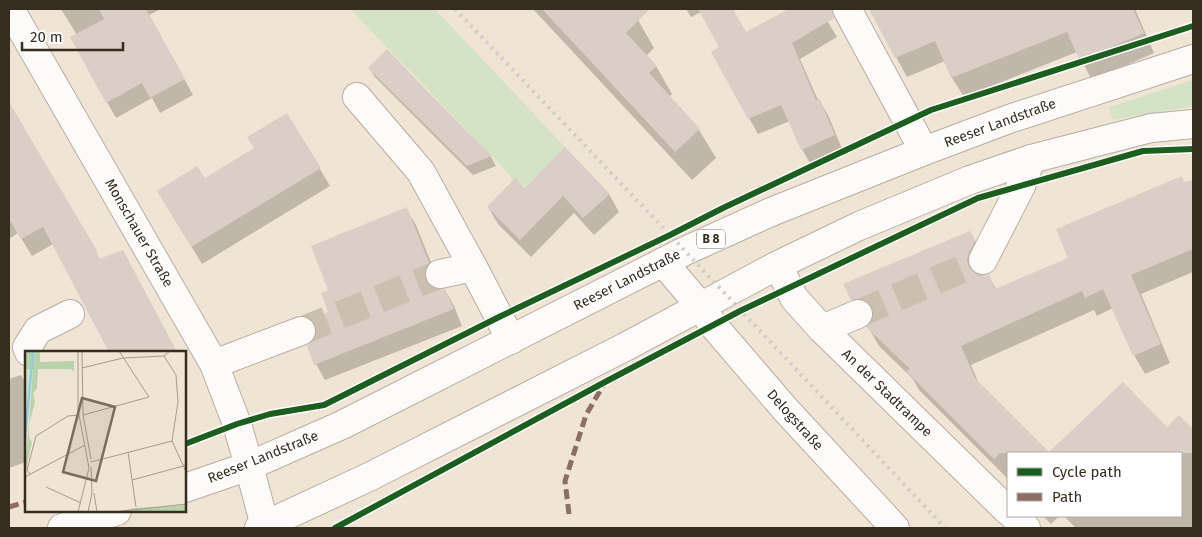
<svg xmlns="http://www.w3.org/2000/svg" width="1202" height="537" viewBox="0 0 1202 537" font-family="'Fira Sans',sans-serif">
<rect width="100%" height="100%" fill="#f0e4d4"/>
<!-- green -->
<g fill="#d4e3c6">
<polygon points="350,9 435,9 565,147 522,189 492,156"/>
<polygon points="1193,80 1193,106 1113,120 1109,107"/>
</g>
<!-- shadow -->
<g fill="#0003">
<polygon points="61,9 161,9 149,15 193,95 160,113 152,98 116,118 107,102 77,35"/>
<polygon points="533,9 627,9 638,20 654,48 646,56 656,66 672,94 669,97 699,130 716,158 692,180"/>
<polygon points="686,9 732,9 746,33 789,9 820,9 837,37 800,59 818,100 819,100 828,115 843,151 811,165 802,149 790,121 758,134 749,118 721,48 701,12 691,17"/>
<polygon points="870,9 943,9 944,10 948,9 1135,9 1154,53 1092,80 1077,52 964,97 952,78 945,61 907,77"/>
<polygon points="387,51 491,157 496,166 473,175 375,77 369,68"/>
<polygon points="9,104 100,260 177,352 110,352 53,244 32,256 18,233 9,239"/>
<polygon points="320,169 330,186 202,264 169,209 204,180"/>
<polygon points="1193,182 1193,272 1141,294 1170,363 1145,374 1134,355 1113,308 1097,316 1094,310 971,365 979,384 1049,453 1008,453 1008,479 919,390 913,379 879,346 868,327 872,324 874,318 872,317 863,318 852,300 970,232 981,251 978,276 983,277 988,275 997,290 1070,259 1185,184"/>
<polygon points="524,189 609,194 619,212 594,235 574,213 531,257 498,224 488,207"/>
<polygon points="406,209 416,225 438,280 434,286 434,290 445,290 454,306 462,326 325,380 316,364 314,341 330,312 330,290"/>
<polygon points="21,375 26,384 26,462 9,468 9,379"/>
<polygon points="1123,383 1167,429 1179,417 1193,431 1193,528 1076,528 1064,516 1181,516 1181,453 1050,453"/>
<polygon points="1043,516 1059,516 1051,524"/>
</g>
<!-- building -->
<g fill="#dbcec6">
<polygon points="99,9 146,9 185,79 150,98 142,83 106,103 70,37 104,19"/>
<polygon points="542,9 650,9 626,33 657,66 649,73 700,129 675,152"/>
<polygon points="698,9 733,9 746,32 789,9 831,9 834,18 792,43 816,100 819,98 835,135 801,150 781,105 748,119 711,52 719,47"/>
<polygon points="869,9 1133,9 1144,33 1080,61 1067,32 951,78 935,41 895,58"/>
<polygon points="387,49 429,93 492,156 467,166 368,68"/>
<polygon points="9,102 96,249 99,259 123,250 177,352 109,352 43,227 21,239 9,219"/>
<polygon points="287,113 321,168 191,247 157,191 197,166 205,178 254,148 247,137"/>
<polygon points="565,147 610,194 583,218 563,196 520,240 487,207 515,178 524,188"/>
<polygon points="1182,176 1184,182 1193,180 1193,249 1131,275 1161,344 1133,356 1103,289 1085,298 1082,291 961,346 975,378 1049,452 1123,382 1167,427 1179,415 1193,429 1193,453 1000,453 994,459 906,371 910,369 866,327 871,323 873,316 872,308 868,302 860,299 851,300 843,284 970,231 975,241 969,253 967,260 970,268 976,274 983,276 989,274 995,289 1068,258 1056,229"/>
<polygon points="407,207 429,263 425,270 425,278 429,285 435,289 445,289 454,309 314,365 307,346 313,340 316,333 315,325 310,319 328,312 321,293 328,290 311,246"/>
</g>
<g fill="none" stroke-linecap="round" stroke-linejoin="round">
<!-- minor-tunnel -->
<g stroke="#cbbfb0" stroke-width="28" stroke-dasharray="28 14" stroke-linecap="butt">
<polyline points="858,314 983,260"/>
<polyline points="301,331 440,274"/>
</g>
<!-- minor casing -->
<g stroke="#b7aea1" stroke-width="30">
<g id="minor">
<polyline points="10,9 214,364 237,424 249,466"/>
<polyline points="847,9 924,151"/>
<polyline points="357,97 421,172 473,267"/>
<polyline points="983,260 1021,186 1031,159"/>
<polyline points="778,265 794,298 822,329 1008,511"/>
<polyline points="440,274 473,267 511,340"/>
<polyline points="701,307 713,325 785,409 895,528"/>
<polyline points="822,329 858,314"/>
<polyline points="29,352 27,347 38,330 70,314"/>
<polyline points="214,364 301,331"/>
<polyline points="1014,516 1026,528"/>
</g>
</g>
<!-- major casing -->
<g stroke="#b7aea1" stroke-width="30">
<g id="major">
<polyline points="663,262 701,307"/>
<polyline points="249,466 265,526"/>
<polyline points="185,488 249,466 342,425 685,251 771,212 924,151 1009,119 1193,59"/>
<polyline points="62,528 117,511"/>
<polyline points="259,528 369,477 625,347 778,265 859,226 970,180 1031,159 1151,128 1193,124"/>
</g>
</g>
<!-- minor -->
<use href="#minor" stroke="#fdfbf9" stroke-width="28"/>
<!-- major -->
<use href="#major" stroke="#fdfbf9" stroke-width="28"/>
<!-- rail -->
<polyline stroke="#d0ccc7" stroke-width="4" stroke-dasharray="2.5 5" stroke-linecap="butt" points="455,9 670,235 945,528"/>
<!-- quiet -->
<g stroke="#8d6e63" stroke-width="5" stroke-dasharray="10 5" stroke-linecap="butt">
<polyline points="9,507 26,502"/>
<polyline points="569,514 565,481 586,415 604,384"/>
</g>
<!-- cycleway casing -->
<g stroke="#fff" stroke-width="9">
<g id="cycleway">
<polyline points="185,444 237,424 270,414 324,405 499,317 670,235 723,208 931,110 1193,26"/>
<polyline points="335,528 605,382 740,311 978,198 1143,151 1193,149"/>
</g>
</g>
<!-- cycleway -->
<use href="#cycleway" stroke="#1b5e20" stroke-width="6"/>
</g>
<g text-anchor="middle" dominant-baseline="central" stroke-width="5" stroke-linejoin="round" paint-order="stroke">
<!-- shield labels -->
<rect fill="#fff" stroke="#726c64" stroke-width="1" x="697" y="229.5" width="28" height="19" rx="4"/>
<g font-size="12" font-weight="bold" fill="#362d21">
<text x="711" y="239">B 8</text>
</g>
<!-- street labels -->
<g font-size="14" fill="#362d21" stroke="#fff">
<text transform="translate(1000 123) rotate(-20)">Reeser Landstraße</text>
<text transform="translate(139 233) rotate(60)">Monschauer Straße</text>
<text transform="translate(627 280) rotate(-27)">Reeser Landstraße</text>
<text transform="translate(887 393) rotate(44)">An der Stadtrampe</text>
<text transform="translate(795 420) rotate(48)">Delogstraße</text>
<text transform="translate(263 457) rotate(-22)">Reeser Landstraße</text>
</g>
</g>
<!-- overview -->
<g transform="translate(25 351)">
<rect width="161" height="161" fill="#f0e4d4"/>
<path d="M0,18H8L0,89Z" fill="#d4e3c6"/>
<path d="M0,0H15V11L49,10V21L46,18H13L12,37L8,42L10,51L4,73V87L7,91L0,121L8,18H0ZM161,154V161H90L111,157Z" fill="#b8d2a9"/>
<path fill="none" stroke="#90cce4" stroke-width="2.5" d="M0,87L8,0"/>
<path fill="none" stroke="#a69b8c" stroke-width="1" d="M53,0V59L64,117L53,161M57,0L58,64L66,108M139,5L151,24L153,51L147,90L162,123M57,17L98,7L139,5L145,0M58,64L124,46L94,0M103,101L111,156M66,111L147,90M5,123L2,119L11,85L43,65L54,64M0,126L60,94M107,129L162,114M21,136L56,152M69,142L72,161M63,161L67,142L66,116M88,161L162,153"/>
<path fill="#776d60" fill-opacity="0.15" stroke="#776d60" stroke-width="2.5" d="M57,47L90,56L71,130L38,121Z"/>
<rect width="161" height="161" fill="none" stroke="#362d21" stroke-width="2.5"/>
</g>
<!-- border -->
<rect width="1202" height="537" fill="none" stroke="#362d21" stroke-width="20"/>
<!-- legend -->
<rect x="1007" y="452" width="175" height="65" fill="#ffffff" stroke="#afaba6"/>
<rect x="1017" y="468" width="25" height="8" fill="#1b5e20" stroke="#afaba6"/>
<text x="1052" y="477" font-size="15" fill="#362d21">Cycle path</text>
<rect x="1017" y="493" width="25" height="8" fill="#8d6e63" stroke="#afaba6"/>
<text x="1052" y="502" font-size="15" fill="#362d21">Path</text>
<!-- scale -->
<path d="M22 42v8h101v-8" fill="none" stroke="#362d21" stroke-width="2.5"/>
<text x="30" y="42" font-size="15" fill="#362d21" stroke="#ffffff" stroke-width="4" paint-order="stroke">20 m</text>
</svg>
